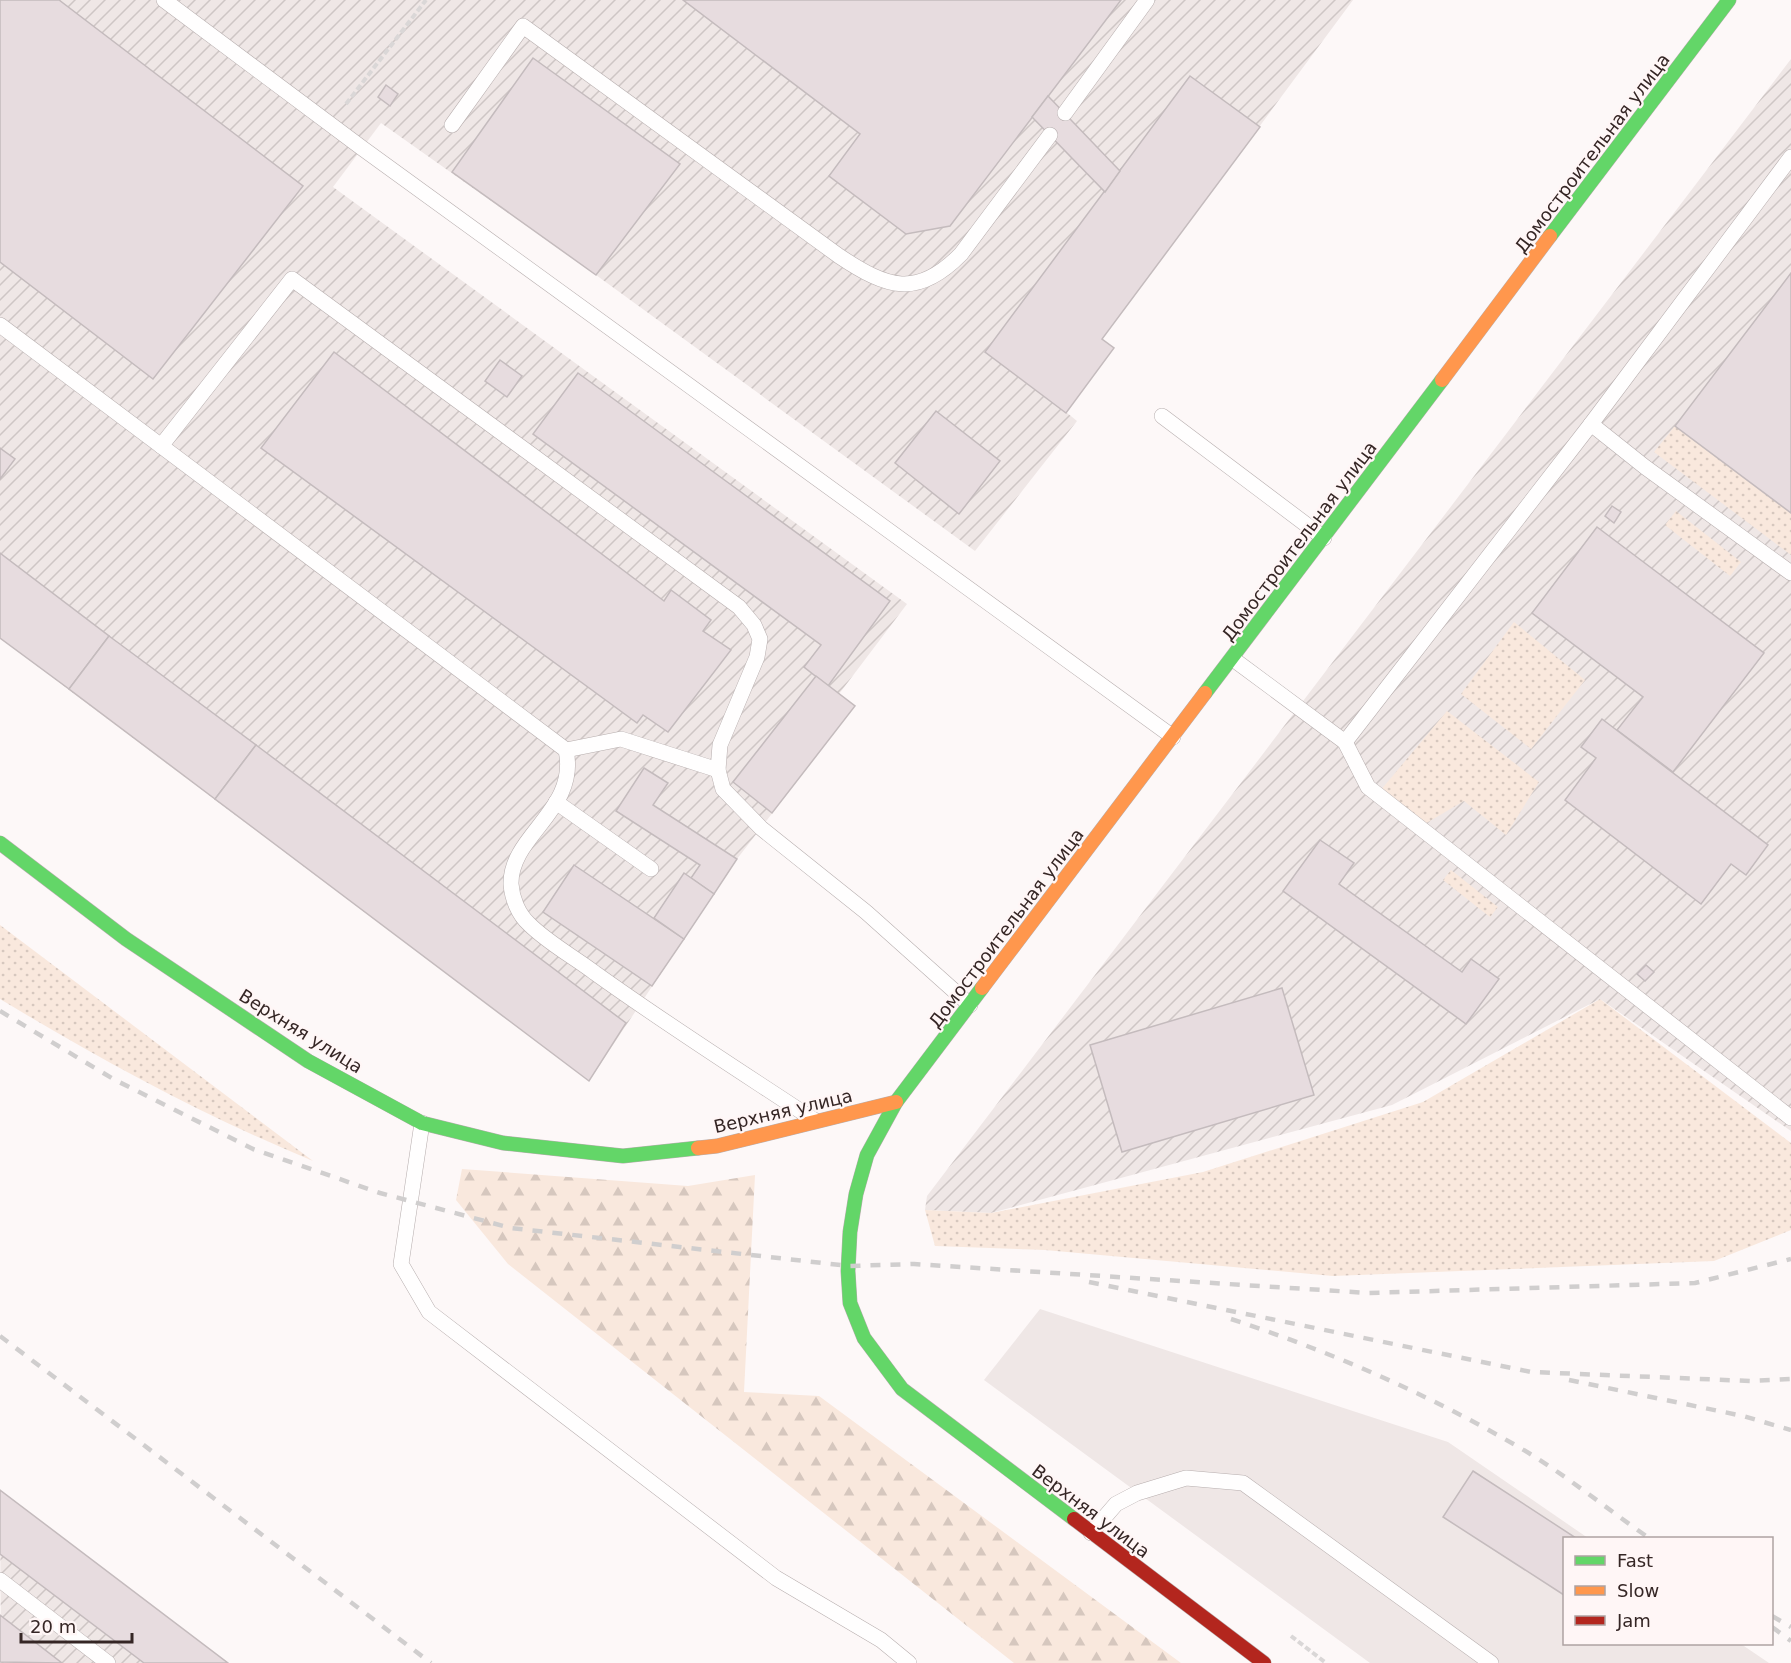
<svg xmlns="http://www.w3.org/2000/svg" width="1791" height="1663" viewBox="0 0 1791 1663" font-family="'DejaVu Sans',sans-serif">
<defs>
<pattern id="industrial-furrows" width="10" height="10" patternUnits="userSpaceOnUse" patternTransform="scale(1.5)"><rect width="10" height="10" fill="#efe7e6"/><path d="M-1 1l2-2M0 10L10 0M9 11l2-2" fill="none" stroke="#cec6c5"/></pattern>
<pattern id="grass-dots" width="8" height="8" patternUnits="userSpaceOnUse" patternTransform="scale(1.5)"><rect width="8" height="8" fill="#f9e8dd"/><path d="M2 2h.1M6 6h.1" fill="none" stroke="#d6c7be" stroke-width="1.8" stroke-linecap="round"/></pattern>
<pattern id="forest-firs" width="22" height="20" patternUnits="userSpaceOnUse" patternTransform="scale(1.5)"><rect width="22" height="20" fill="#f9e8dd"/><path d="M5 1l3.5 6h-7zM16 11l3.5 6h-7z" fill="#d6c7be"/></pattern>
</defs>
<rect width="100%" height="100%" fill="#fdf8f8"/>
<!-- built -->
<polygon fill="#efe7e6" points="1040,1309 1448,1442 1588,1538 1564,1538 1564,1644 1741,1644 1769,1663 1370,1663 984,1380"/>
<!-- industrial -->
<g fill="url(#industrial-furrows)">
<polygon points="0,0 1353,0 1102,339 1114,348 1066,412 1077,421 975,551 596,275 381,123 333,187 907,604 839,694 855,706 737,859 589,1081 0,638"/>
<polygon points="1791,59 1791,1131 1600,999 1392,1105 991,1213 925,1210 927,1196"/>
<polygon points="0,1490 228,1663 1,1663"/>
</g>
<!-- grass -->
<g fill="url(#grass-dots)">
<polygon points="1675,426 1791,513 1791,555 1654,452"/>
<polygon points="1676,511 1741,562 1730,576 1665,525"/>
<polygon points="1514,622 1585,680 1531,749 1461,694"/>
<polygon points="1447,711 1539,782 1506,835 1464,801 1423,825 1380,791"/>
<polygon points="1451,870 1498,907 1490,917 1443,880"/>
<path d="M0,925L313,1161C204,1116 101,1060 0,999Z"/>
<polygon points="1600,999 1791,1143 1791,1230 1714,1261 1333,1276 1045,1250 935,1246 925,1210 991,1213 1203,1172 1423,1102"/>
</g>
<!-- forest -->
<polygon fill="url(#forest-firs)" points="462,1169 688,1186 755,1175 744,1392 819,1396 1181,1663 1014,1663 508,1264 456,1200"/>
<!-- building -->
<g fill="#e7dcdf" stroke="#c4bbbd" stroke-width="1.5">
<polygon points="0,0 59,0 303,186 153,379 0,262"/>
<polygon points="683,0 1121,0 950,226 906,234 829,176 860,134"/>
<polygon points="533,58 680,164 596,275 452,172"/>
<polygon points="1190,76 1260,127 1102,339 1114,348 1066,413 985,352"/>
<polygon points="386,85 398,94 390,106 378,97"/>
<polygon points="1048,96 1120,171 1105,192 1032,117"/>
<polygon points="1791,273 1791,513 1675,426"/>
<polygon points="334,352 664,601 671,590 711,620 703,631 731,650 668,732 643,715 637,723 261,448"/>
<polygon points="500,360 522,376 507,397 485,381"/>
<polygon points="578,373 890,601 828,686 804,667 821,645 533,434"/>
<polygon points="936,411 1000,461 959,514 895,463"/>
<polygon points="0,448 15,459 0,479"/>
<polygon points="1612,506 1621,512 1614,523 1605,516"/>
<polygon points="1597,527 1764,653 1673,772 1617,730 1643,697 1532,613"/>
<polygon points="0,553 109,636 69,689 0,638"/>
<polygon points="109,636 256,745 215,799 69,689"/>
<polygon points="816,676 855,706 772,813 733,782"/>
<polygon points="1602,719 1768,845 1746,875 1731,864 1701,904 1565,800 1596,758 1581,747"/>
<polygon points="256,745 626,1023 589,1081 215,799"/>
<polygon points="644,768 668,783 653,805 737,859 714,894 691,878 700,865 616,811"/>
<polygon points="1320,840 1354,863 1339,884 1462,972 1471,959 1499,979 1466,1024 1283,891"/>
<polygon points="574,865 684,939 652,986 543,912"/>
<polygon points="684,873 714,894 684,939 654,918"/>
<polygon points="1646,965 1654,972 1645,981 1637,974"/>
<polygon points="1282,988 1314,1095 1122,1152 1090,1045"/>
<polygon points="1473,1471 1576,1538 1564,1538 1564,1595 1443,1517"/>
<polygon points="0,1490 228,1663 144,1663 0,1554"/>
<polygon points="0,1615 62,1663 0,1662"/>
</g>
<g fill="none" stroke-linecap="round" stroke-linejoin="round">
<!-- lane casing -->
<g stroke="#b7aeae" stroke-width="16">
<g id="lane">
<polyline points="164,0 362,148 1173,737"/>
<polyline points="1065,113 1147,0"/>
<path d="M452,125L523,26L839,256C887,288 917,299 961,254L1050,135"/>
<path d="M0,325L566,750C579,810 510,835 511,884C512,898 518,914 529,924C548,943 574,957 595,973C666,1024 740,1071 814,1120"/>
<polyline points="1162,416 1324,538"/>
<polyline points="1591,424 1645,467 1791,573"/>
<polyline points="161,446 292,279 739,607 754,625 760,639 757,657 720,745 718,770 723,789 761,828 866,912 970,1005"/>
<polyline points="1233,659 1345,742 1368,787 1791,1118"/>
<polyline points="1345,742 1591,424 1791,157"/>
<polyline points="566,750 621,739 718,770"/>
<polyline points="556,802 651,869"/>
<polyline points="422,1123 401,1264 429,1312 776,1578 881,1640 909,1663"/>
<polyline points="1091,1533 1116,1504 1137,1493 1186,1478 1243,1483 1491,1663"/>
<polyline points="0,1580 108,1663"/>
</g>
</g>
<!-- fast casing -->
<g stroke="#b7aeae" stroke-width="15">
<g id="fast">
<polyline points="1550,236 1729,0"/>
<polyline points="1205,693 1442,380"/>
<polyline points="0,843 126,939 308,1061 422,1123 503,1143 623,1156 698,1148"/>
<polyline points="982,988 896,1102 867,1155 856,1194 850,1232 848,1271 850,1303 864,1338 902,1389 1074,1519"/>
</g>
</g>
<!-- slow casing -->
<g stroke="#b7aeae" stroke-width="15">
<g id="slow">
<polyline points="1442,380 1550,236"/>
<polyline points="982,988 1205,693"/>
<polyline points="698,1148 717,1146 896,1102"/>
</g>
</g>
<!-- jam casing -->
<g stroke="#b7aeae" stroke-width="15">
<polyline id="jam" points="1074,1519 1264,1663"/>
</g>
<!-- path -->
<g stroke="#dad7d7" stroke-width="4" stroke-dasharray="6 3" stroke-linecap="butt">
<polyline points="346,104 426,0"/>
<polyline points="1291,1636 1326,1663"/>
</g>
<!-- lane -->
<use href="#lane" stroke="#fffefe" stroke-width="15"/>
<!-- fast -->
<use href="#fast" stroke="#63d668" stroke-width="14"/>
<!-- slow -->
<use href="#slow" stroke="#ff974d" stroke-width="14"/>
<!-- jam -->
<use href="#jam" stroke="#b3261e" stroke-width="14"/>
<!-- rail -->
<g stroke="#d0cece" stroke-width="4.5" stroke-dasharray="10 10" stroke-linecap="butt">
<polyline points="0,1011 115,1080 253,1149 380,1193 511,1228 849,1266 914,1264 1369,1293 1695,1283 1791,1259"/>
<polyline points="1089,1282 1531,1372 1751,1381 1791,1379"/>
<path d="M1231,1319C1332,1352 1430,1395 1522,1449C1566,1475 1607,1509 1649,1538"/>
<polyline points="0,1336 431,1663"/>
<polyline points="1569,1380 1743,1416 1791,1430"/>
<polyline points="1772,1616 1791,1627"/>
<polyline points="1772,1627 1791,1641"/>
</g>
</g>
<g text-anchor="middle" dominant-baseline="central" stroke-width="4.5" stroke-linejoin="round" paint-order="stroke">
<!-- street labels -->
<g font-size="18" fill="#352625" stroke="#fff6f6">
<text transform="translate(1592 153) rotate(-53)">Домостроительная улица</text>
<text transform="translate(1299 541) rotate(-53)">Домостроительная улица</text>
<text transform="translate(1006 928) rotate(-53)">Домостроительная улица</text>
<text transform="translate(301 1031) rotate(32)">Верхняя улица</text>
<text transform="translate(783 1111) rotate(-13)">Верхняя улица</text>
<text transform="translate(1091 1511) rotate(37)">Верхняя улица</text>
</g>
</g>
<!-- legend -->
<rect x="1563" y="1537" width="210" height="108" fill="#fff6f6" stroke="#aea3a2" stroke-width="1.5"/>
<rect x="1575" y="1556" width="30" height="9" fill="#63d668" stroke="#aea3a2" stroke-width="1.5"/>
<text x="1617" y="1567" font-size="18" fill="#352625">Fast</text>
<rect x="1575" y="1586" width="30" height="9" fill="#ff974d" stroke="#aea3a2" stroke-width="1.5"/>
<text x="1617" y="1597" font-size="18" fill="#352625">Slow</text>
<rect x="1575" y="1616" width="30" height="9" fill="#b3261e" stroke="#aea3a2" stroke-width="1.5"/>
<text x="1617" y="1627" font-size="18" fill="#352625">Jam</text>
<!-- scale -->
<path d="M21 1633v9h111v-9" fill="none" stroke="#352625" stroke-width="3"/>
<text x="30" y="1633" font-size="18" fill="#352625" stroke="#fff6f6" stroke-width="4.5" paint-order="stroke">20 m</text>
</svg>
